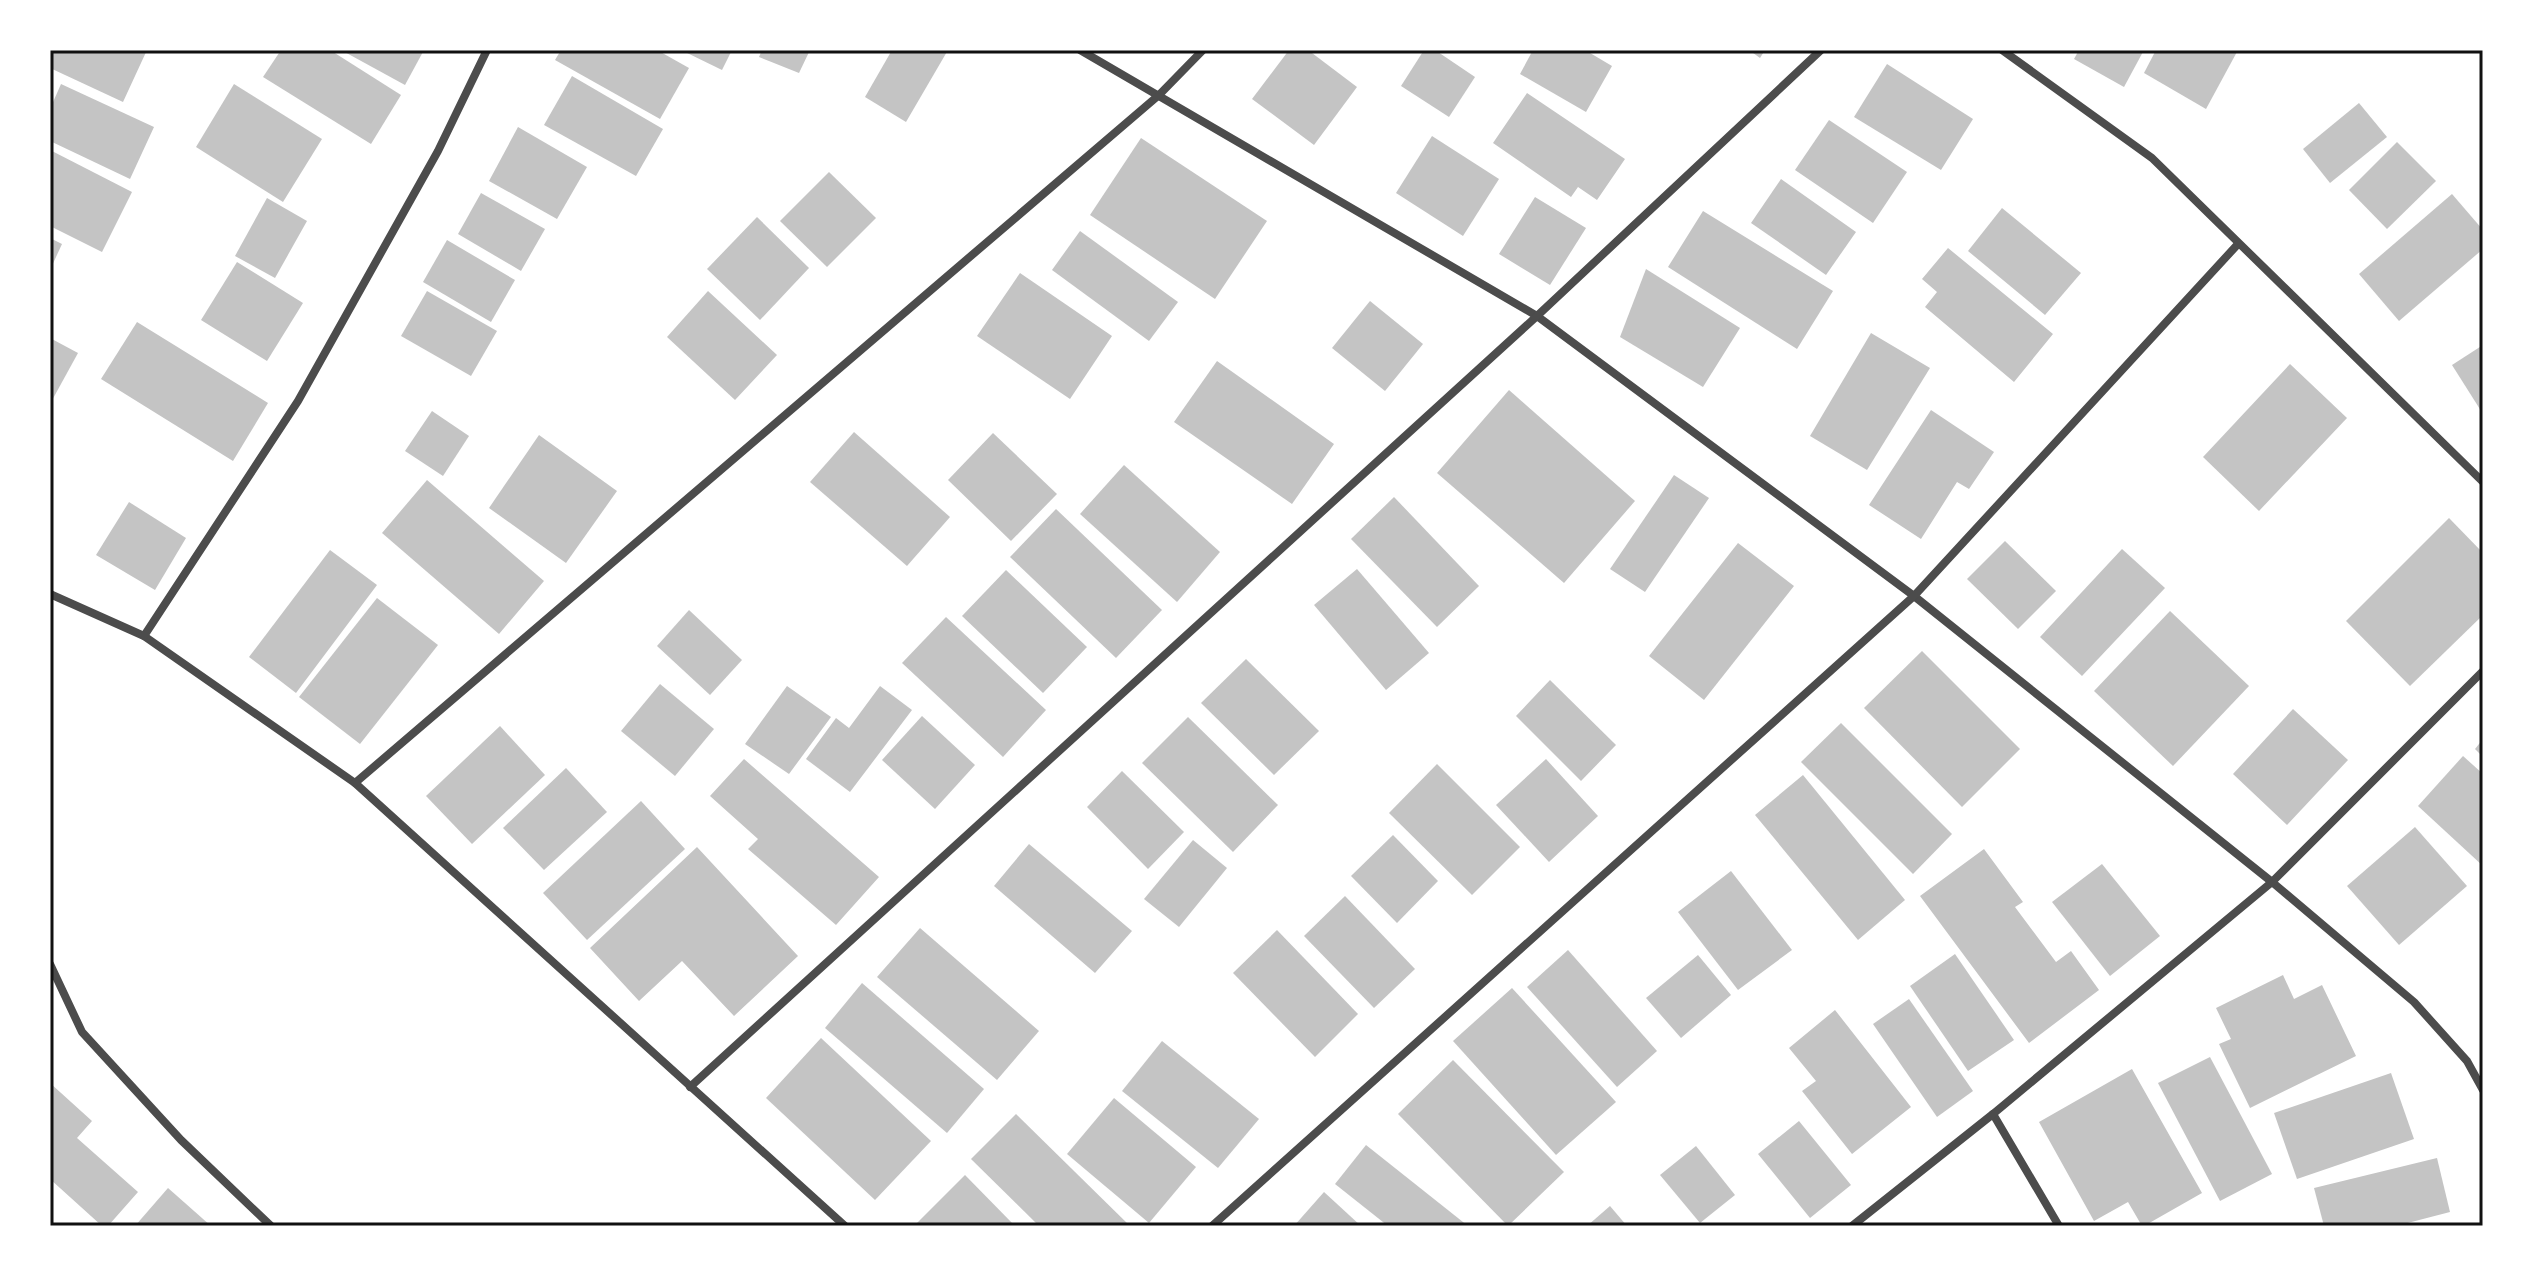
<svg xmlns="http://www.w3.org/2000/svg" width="2533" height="1276" viewBox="0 0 2533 1276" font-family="'Titillium Web',sans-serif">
<rect width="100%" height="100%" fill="#fff"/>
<!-- building -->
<g fill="#c4c4c4">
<polygon points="50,50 147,50 123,102 50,68"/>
<polygon points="281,50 330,50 401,95 371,144 263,77"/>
<polygon points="341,50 424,50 405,85"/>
<polygon points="561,50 657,50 689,68 660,119 555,60"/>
<polygon points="681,50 732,50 722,70"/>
<polygon points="762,50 810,50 799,73 759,57"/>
<polygon points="892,50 948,50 906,122 865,97"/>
<polygon points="1289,50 1308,50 1357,87 1314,145 1252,99"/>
<polygon points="1424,50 1435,50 1475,77 1449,117 1401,86"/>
<polygon points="1533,50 1585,50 1612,66 1586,112 1520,74"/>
<polygon points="1749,50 1765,50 1760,58"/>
<polygon points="2079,50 2144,50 2124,87 2074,59"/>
<polygon points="2156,50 2238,50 2206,109 2144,73"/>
<polygon points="1887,64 1973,119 1941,170 1854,117"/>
<polygon points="572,76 663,129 636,176 544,125"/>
<polygon points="61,84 154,127 130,179 50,141 50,109"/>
<polygon points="234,84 322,139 283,202 196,147"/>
<polygon points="1527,93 1625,159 1597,200 1578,187 1571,197 1493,143"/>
<polygon points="2359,103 2387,137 2330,183 2303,149"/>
<polygon points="1829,120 1907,172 1873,223 1795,170"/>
<polygon points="518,127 587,167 557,219 489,181"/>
<polygon points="1432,136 1499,179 1463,236 1396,193"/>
<polygon points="1141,138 1267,221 1215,299 1090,215"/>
<polygon points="2397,142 2436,181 2387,229 2349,190"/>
<polygon points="50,150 132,192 102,252 50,226"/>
<polygon points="829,172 876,218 827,267 780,221"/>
<polygon points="1781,179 1856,232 1826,275 1751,223"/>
<polygon points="481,193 545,229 521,271 458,234"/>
<polygon points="2452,194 2483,230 2483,249 2399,321 2359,274"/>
<polygon points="1535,197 1586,228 1550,285 1499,254"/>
<polygon points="267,198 307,221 275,278 235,256"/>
<polygon points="2002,208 2081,273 2045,315 1968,251"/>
<polygon points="1703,211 1833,291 1797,349 1668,267"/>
<polygon points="757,217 809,268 760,320 707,269"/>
<polygon points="1080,231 1178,302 1149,341 1052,270"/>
<polygon points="50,238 62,244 50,270"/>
<polygon points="447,240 515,280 491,322 423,282"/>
<polygon points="1948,248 2053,334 2014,382 1925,307 1937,292 1922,279"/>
<polygon points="237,262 303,303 267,361 201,320"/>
<polygon points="1646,269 1740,328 1703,387 1620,337"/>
<polygon points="1020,273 1112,336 1070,399 977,336"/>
<polygon points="427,291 497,331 471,376 401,336"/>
<polygon points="708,291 777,355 735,400 667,337"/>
<polygon points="1370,301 1423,344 1385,391 1332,348"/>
<polygon points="137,322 268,403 233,461 101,379"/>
<polygon points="1871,333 1930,368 1867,470 1810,436"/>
<polygon points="50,338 78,353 50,404"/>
<polygon points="2483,345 2483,414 2452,365"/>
<polygon points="1217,361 1334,444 1292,504 1174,422"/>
<polygon points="2290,364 2347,418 2259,511 2203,457"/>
<polygon points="1509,390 1635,501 1564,583 1437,473"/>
<polygon points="1931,410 1994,452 1969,489 1957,482 1921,539 1869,505"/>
<polygon points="432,411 469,436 443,476 405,451"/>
<polygon points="854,432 950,517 907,566 810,482"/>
<polygon points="993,433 1057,494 1011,541 948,480"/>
<polygon points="539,435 617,491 566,563 489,508"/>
<polygon points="1124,465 1220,552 1177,602 1080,514"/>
<polygon points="1674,475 1709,498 1645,592 1610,569"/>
<polygon points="427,480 544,581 499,634 382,533"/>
<polygon points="1394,497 1479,586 1437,627 1351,539"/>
<polygon points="129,502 186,538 155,590 96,555"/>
<polygon points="1056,509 1162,610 1116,658 1010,557"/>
<polygon points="2449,518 2483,553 2483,615 2410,686 2346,621"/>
<polygon points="2005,541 2056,591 2018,629 1967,579"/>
<polygon points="1738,543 1794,586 1704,700 1649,656"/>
<polygon points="2122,549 2165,588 2082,676 2040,637"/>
<polygon points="330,550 377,585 296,693 249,657"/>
<polygon points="1357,569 1429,653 1386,690 1314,605"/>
<polygon points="1006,570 1087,647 1043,693 962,616"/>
<polygon points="377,598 438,645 360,744 299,697"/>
<polygon points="689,610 742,660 710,695 657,646"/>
<polygon points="2170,611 2249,686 2173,766 2094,691"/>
<polygon points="946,617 1046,710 1003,757 902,663"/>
<polygon points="1922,651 2020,749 1962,807 1864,708"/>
<polygon points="1246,659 1319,731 1274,775 1201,703"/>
<polygon points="1550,680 1616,745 1581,781 1516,716"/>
<polygon points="660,684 714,729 675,776 621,731"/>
<polygon points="787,686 831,717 789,774 745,744"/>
<polygon points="880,686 912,710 850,792 806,759 836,718 849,728"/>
<polygon points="2293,709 2348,760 2287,825 2233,774"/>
<polygon points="922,716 975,765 935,809 882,760"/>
<polygon points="1188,717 1278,805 1233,852 1142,763"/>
<polygon points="1841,723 1952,834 1913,874 1801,762"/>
<polygon points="500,726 545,775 472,844 426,796"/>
<polygon points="2483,739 2483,757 2475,749"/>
<polygon points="2463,756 2483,774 2483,866 2418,806"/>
<polygon points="744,759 879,877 836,925 748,849 758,839 710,796"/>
<polygon points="1546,759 1598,816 1549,862 1496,805"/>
<polygon points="1437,764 1520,847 1472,895 1389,813"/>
<polygon points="566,768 607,812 544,870 503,828"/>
<polygon points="1122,771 1184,832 1148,869 1087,807"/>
<polygon points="1803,775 1905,900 1858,940 1755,815"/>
<polygon points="641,801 685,849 587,940 543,893"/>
<polygon points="2415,827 2467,886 2399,945 2347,886"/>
<polygon points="1393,835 1438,881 1397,923 1351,876"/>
<polygon points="1193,840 1227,868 1179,927 1144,899"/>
<polygon points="1029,844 1132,931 1095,973 994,886"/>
<polygon points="697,847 798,956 734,1016 682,961 639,1001 590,948"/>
<polygon points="1984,849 2023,902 2015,907 2056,962 2071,951 2099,990 2029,1043 1920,896"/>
<polygon points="2102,864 2160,936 2110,976 2052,902"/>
<polygon points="1731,871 1792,950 1738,990 1678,912"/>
<polygon points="1345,896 1415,969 1374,1008 1304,936"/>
<polygon points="920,928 1039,1031 997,1080 877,977"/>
<polygon points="1277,930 1358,1014 1315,1057 1233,973"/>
<polygon points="1568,950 1657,1051 1617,1087 1527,987"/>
<polygon points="1955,954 2014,1040 1968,1071 1910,986"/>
<polygon points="1698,955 1731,995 1681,1038 1646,998"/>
<polygon points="2283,975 2294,999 2322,985 2356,1056 2250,1108 2219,1044 2231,1039 2216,1008"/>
<polygon points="862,983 984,1089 947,1133 825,1028"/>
<polygon points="1512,988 1616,1102 1556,1155 1453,1041"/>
<polygon points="1909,999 1973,1091 1937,1117 1873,1024"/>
<polygon points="1835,1010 1911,1107 1852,1154 1802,1091 1816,1081 1789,1048"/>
<polygon points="821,1038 931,1141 875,1200 766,1098"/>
<polygon points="1162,1041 1259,1119 1218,1168 1122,1091"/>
<polygon points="2210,1057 2272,1174 2220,1201 2158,1083"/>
<polygon points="1453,1060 1564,1172 1508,1226 1398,1114"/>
<polygon points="2132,1069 2202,1193 2144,1226 2142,1226 2128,1202 2094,1221 2039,1122"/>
<polygon points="2391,1073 2414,1139 2297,1179 2274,1113"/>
<polygon points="50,1083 92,1121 77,1138 138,1192 108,1226 102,1226 50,1179"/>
<polygon points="1114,1098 1196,1167 1149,1223 1067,1154"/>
<polygon points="1016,1114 1130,1226 1039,1226 971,1159"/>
<polygon points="1799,1121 1851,1185 1810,1218 1758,1154"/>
<polygon points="1366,1145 1468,1226 1388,1226 1335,1184"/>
<polygon points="1696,1146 1735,1195 1700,1223 1660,1175"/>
<polygon points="2437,1158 2450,1212 2396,1226 2324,1226 2314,1188"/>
<polygon points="965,1175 1015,1226 914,1226"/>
<polygon points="168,1188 211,1226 135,1226"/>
<polygon points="1324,1192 1361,1226 1294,1226"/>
<polygon points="1610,1206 1627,1226 1587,1226"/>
</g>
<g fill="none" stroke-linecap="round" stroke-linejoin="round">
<!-- minor -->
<g stroke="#4c4c4c" stroke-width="8">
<polyline points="1080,50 1537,316 1914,596 2272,882 2414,1002 2467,1061 2483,1090"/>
<polyline points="2002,50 2152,158 2483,482"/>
<polyline points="50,594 144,636 355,783 845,1226"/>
<polyline points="144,636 298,401 438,151 487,50"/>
<polyline points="355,783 1159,95 1203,50"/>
<polyline points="50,964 82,1032 181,1140 271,1226"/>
<polyline points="690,1087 1537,316 1821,50"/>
<polyline points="1993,1114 2059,1226"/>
<polyline points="1212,1226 1914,596 2238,244"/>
<polyline points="1852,1226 1993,1114 2272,882 2483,671"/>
</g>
</g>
<!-- border -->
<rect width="2533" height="1276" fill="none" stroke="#ffffff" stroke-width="104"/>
<rect x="52" y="52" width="2429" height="1172" fill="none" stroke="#111" stroke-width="3"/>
</svg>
